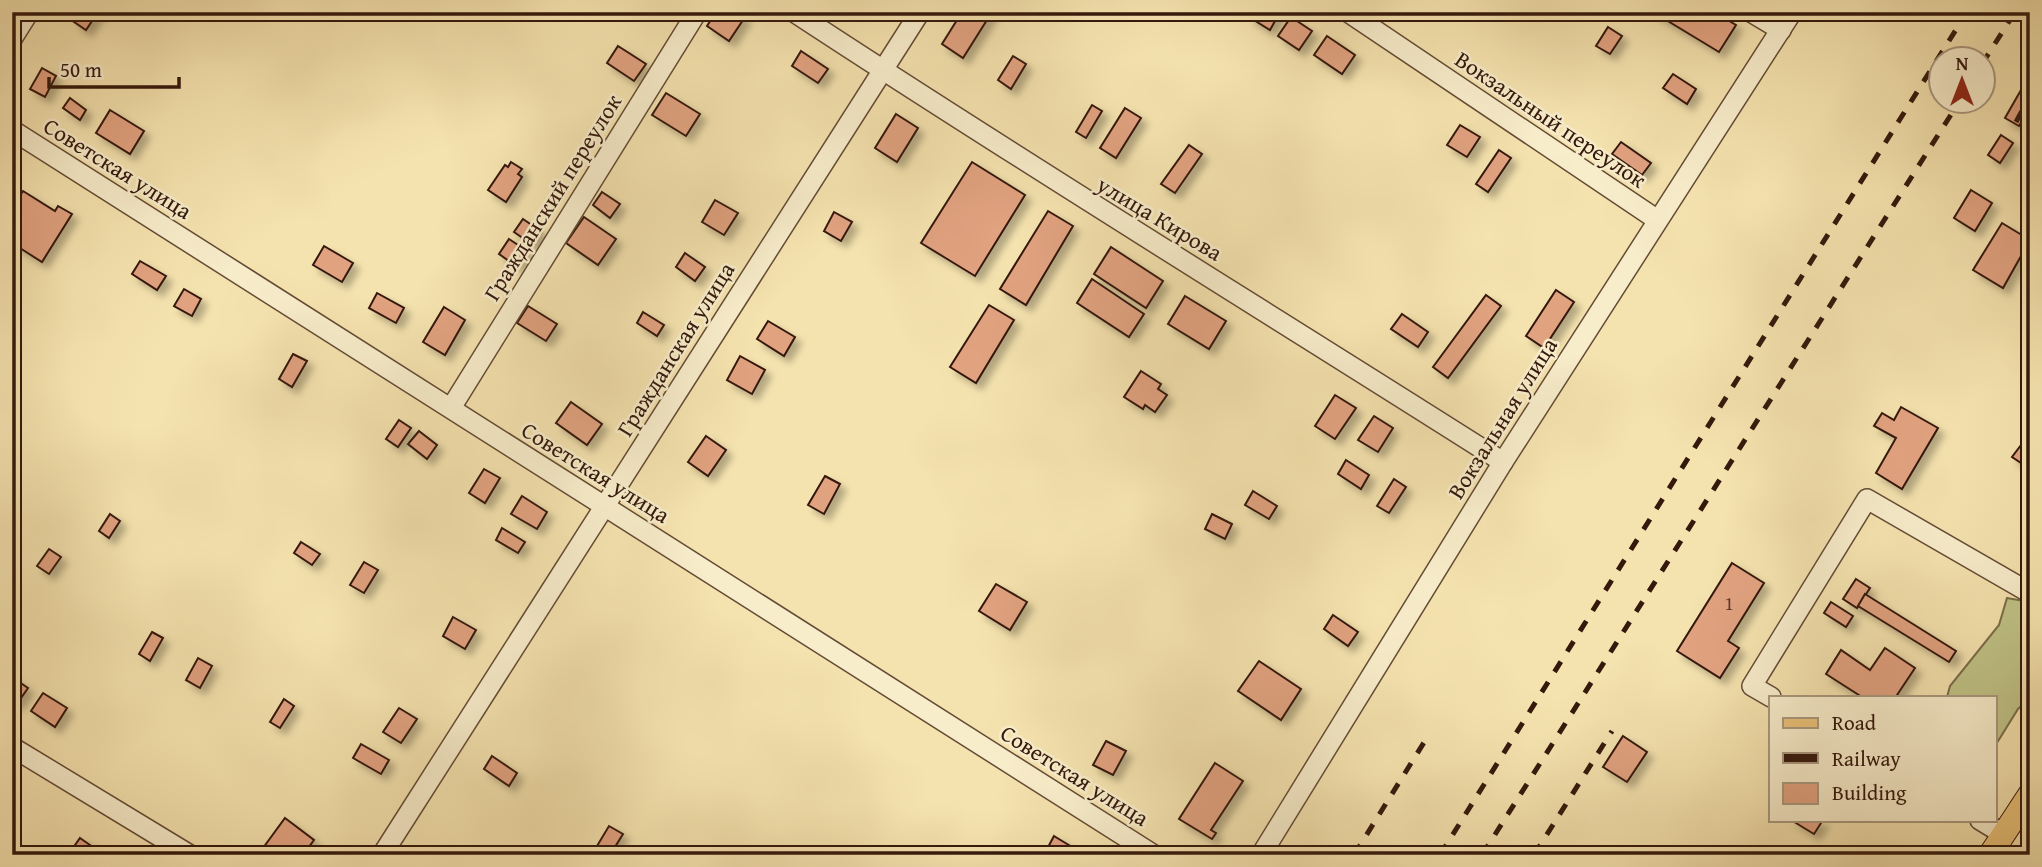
<svg xmlns="http://www.w3.org/2000/svg" width="2042" height="867" viewBox="0 0 2042 867" font-family="'Gentium Book Plus',serif">
<defs>
<filter id="shadow"><feDropShadow dx="6" dy="6" stdDeviation="3.5" flood-color="#0004"/></filter>
</defs>
<rect width="100%" height="100%" fill="#f5e3af"/>
<filter id="stains"><feTurbulence type="fractalNoise" baseFrequency=".00286" numOctaves="4"/><feColorMatrix values="0 0 0 0 .2 0 0 0 0 .09 0 0 0 0 .02 0 0 0 .5 -.17"/></filter>
<radialGradient id="worn" r=".72"><stop offset=".6" stop-color="#630" stop-opacity="0"/><stop offset="1" stop-color="#630" stop-opacity=".3"/></radialGradient>
<!-- green -->
<polygon fill="#c0c387" stroke="#7a6e4a" stroke-width="2" points="2007,598 2030,602 2030,669 2026,674 2030,684 2030,698 2018,709 1995,746 1995,697 1947,697 1950,686 1999,625"/>
<!-- building -->
<g fill="#e1a280" stroke="#34180c" stroke-width="2" filter="url(#shadow)">
<polygon points="81,12 98,12 86,30 74,22"/>
<polygon points="716,12 737,12 745,17 729,41 707,26"/>
<polygon points="962,12 992,12 963,58 942,44"/>
<polygon points="1252,12 1280,12 1270,30 1249,17"/>
<polygon points="1653,12 1714,12 1736,25 1719,52"/>
<polygon points="1291,17 1312,31 1299,50 1278,36"/>
<polygon points="1608,27 1622,36 1610,54 1596,46"/>
<polygon points="1327,36 1355,55 1342,74 1314,55"/>
<polygon points="618,46 646,64 634,81 607,63"/>
<polygon points="801,51 828,69 818,83 792,66"/>
<polygon points="1013,56 1026,64 1011,89 998,80"/>
<polygon points="42,68 56,76 45,97 30,89"/>
<polygon points="1673,74 1696,89 1687,104 1663,88"/>
<polygon points="2029,76 2030,107 2019,126 2005,118"/>
<polygon points="666,93 700,114 686,136 652,115"/>
<polygon points="70,98 86,110 80,120 63,108"/>
<polygon points="1092,105 1102,111 1086,138 1076,132"/>
<polygon points="1125,108 1141,118 1116,158 1100,148"/>
<polygon points="110,110 144,131 130,154 96,133"/>
<polygon points="896,114 918,128 897,162 875,148"/>
<polygon points="1460,125 1480,137 1467,157 1447,145"/>
<polygon points="2001,135 2013,143 2000,163 1988,155"/>
<polygon points="1621,142 1651,163 1642,175 1612,154"/>
<polygon points="1189,145 1202,154 1175,193 1161,184"/>
<polygon points="1499,150 1511,158 1488,192 1476,184"/>
<polygon points="511,162 522,169 518,174 522,177 506,202 488,190 505,165 508,167"/>
<polygon points="972,162 1025,195 975,276 921,243"/>
<polygon points="1971,190 1992,203 1975,231 1954,218"/>
<polygon points="23,191 55,211 58,206 72,214 42,262 12,243 12,208"/>
<polygon points="602,192 620,204 610,218 593,205"/>
<polygon points="715,200 738,213 724,235 702,222"/>
<polygon points="1048,211 1073,226 1026,305 1000,289"/>
<polygon points="834,212 852,222 841,241 824,231"/>
<polygon points="584,217 616,239 598,265 566,243"/>
<polygon points="523,219 542,232 533,245 514,232"/>
<polygon points="2002,223 2030,240 2003,288 1973,270"/>
<polygon points="509,239 527,251 516,266 499,254"/>
<polygon points="324,246 353,263 342,282 313,265"/>
<polygon points="1111,247 1163,281 1146,308 1094,274"/>
<polygon points="685,253 705,267 695,281 676,267"/>
<polygon points="140,261 166,276 157,290 132,274"/>
<polygon points="1092,279 1144,314 1129,337 1077,303"/>
<polygon points="184,289 201,299 192,316 174,306"/>
<polygon points="1556,290 1574,302 1544,348 1526,336"/>
<polygon points="377,293 404,308 396,323 369,308"/>
<polygon points="1486,295 1501,306 1448,378 1433,367"/>
<polygon points="1185,296 1226,321 1209,349 1168,324"/>
<polygon points="989,305 1014,320 976,383 950,367"/>
<polygon points="528,306 557,324 546,341 517,323"/>
<polygon points="444,307 465,320 445,355 423,342"/>
<polygon points="643,312 664,325 657,336 637,323"/>
<polygon points="1402,314 1428,332 1418,347 1391,329"/>
<polygon points="768,321 795,337 784,356 757,339"/>
<polygon points="293,354 307,361 292,387 279,379"/>
<polygon points="740,356 765,370 752,394 727,380"/>
<polygon points="1141,371 1161,384 1158,389 1167,395 1155,412 1145,405 1143,409 1124,397"/>
<polygon points="1335,395 1356,408 1335,439 1315,426"/>
<polygon points="571,402 602,424 587,445 556,423"/>
<polygon points="1901,407 1938,428 1902,489 1876,473 1896,438 1874,426 1882,413 1894,420"/>
<polygon points="1374,416 1393,428 1378,452 1358,440"/>
<polygon points="399,420 411,428 398,447 386,439"/>
<polygon points="419,431 437,445 427,459 408,444"/>
<polygon points="706,436 726,450 708,476 688,462"/>
<polygon points="2021,445 2030,451 2030,469 2012,457"/>
<polygon points="1346,460 1369,475 1361,489 1338,474"/>
<polygon points="484,469 500,478 485,503 469,493"/>
<polygon points="825,476 840,484 824,514 808,505"/>
<polygon points="1394,479 1406,487 1389,513 1377,506"/>
<polygon points="1253,491 1277,506 1269,519 1245,505"/>
<polygon points="522,496 547,512 537,529 511,514"/>
<polygon points="110,514 120,521 109,538 99,531"/>
<polygon points="1212,514 1232,524 1225,539 1205,529"/>
<polygon points="502,528 525,542 518,553 496,540"/>
<polygon points="301,542 320,554 312,565 294,553"/>
<polygon points="49,549 61,557 49,574 37,566"/>
<polygon points="364,562 378,570 364,593 350,585"/>
<polygon points="1732,563 1764,583 1728,641 1739,648 1720,678 1677,651"/>
<polygon points="1856,579 1870,588 1857,608 1843,599"/>
<polygon points="996,584 1027,602 1010,630 979,611"/>
<polygon points="1865,594 1956,651 1949,662 1858,606"/>
<polygon points="1831,602 1853,616 1846,627 1824,613"/>
<polygon points="1333,615 1358,632 1348,646 1324,629"/>
<polygon points="453,617 476,630 465,649 443,636"/>
<polygon points="152,632 163,638 150,661 139,654"/>
<polygon points="1885,648 1915,668 1897,695 1901,697 1862,697 1826,674 1841,650 1870,670"/>
<polygon points="198,658 212,666 200,688 186,680"/>
<polygon points="1259,661 1301,689 1281,720 1238,691"/>
<polygon points="12,677 28,688 17,704 12,701"/>
<polygon points="43,693 67,708 55,727 31,711"/>
<polygon points="284,699 294,706 280,728 270,722"/>
<polygon points="399,708 417,719 401,743 383,732"/>
<polygon points="1623,736 1647,752 1627,782 1603,767"/>
<polygon points="1106,741 1126,751 1113,775 1093,765"/>
<polygon points="361,744 389,760 381,774 353,758"/>
<polygon points="492,756 517,773 509,786 484,769"/>
<polygon points="1215,763 1243,781 1211,830 1216,833 1212,839 1179,819"/>
<polygon points="285,818 314,840 303,855 271,855 263,848"/>
<polygon points="1791,820 1823,820 1814,834"/>
<polygon points="609,826 623,834 610,855 600,855 594,851"/>
<polygon points="1054,836 1080,852 1079,855 1052,855 1046,851"/>
<polygon points="80,838 104,855 68,855"/>
</g>
<g fill="none" stroke-linecap="round" stroke-linejoin="round">
<!-- minor casing -->
<g stroke="#644b35" stroke-width="22">
<g id="minor">
<path d="M794,12C1028,166 1267,312 1503,462"/>
<polyline points="1348,12 1656,219"/>
<polyline points="1751,12 1781,30"/>
<polyline points="12,39 29,12"/>
<polyline points="12,130 1154,855"/>
<polyline points="451,408 697,12"/>
<polyline points="1771,697 1752,686 1867,499 2030,593"/>
<polyline points="12,747 190,855"/>
<polyline points="1980,820 2003,834"/>
<polyline points="382,855 920,12"/>
<polyline points="1261,855 1503,462 1792,12"/>
</g>
</g>
<!-- major casing -->
<g stroke="#34180c" stroke-width="25">
<polyline id="major" points="1990,855 2030,794"/>
</g>
<!-- minor -->
<use href="#minor" stroke="#f8edcb" stroke-width="19"/>
<!-- major -->
<use href="#major" stroke="#eac278" stroke-width="23"/>
<!-- rail -->
<g stroke="#34180c" stroke-width="5" stroke-dasharray="12 12" stroke-linecap="butt">
<polyline points="1982,64 2015,12"/>
<polyline points="2016,122 2030,96"/>
<polyline points="1354,855 1428,736"/>
<polyline points="1440,855 1967,12"/>
<polyline points="1482,855 1959,102"/>
<polyline points="1534,855 1612,731"/>
</g>
</g>
<g text-anchor="middle" dominant-baseline="central" stroke-width="5" stroke-linejoin="round" paint-order="stroke">
<!-- number labels -->
<g font-size="19" fill="#5f3a29">
<text x="1729" y="603">1</text>
</g>
<!-- street labels -->
<g font-size="23" fill="#34180c" stroke="#f8edcb">
<text transform="translate(1551 119) rotate(34)">Вокзальный переулок</text>
<text transform="translate(118 168) rotate(32)">Советская улица</text>
<text transform="translate(552 197) rotate(-58)">Гражданский переулок</text>
<text transform="translate(1160 218) rotate(31)">улица Кирова</text>
<text transform="translate(675 349) rotate(-58)">Гражданская улица</text>
<text transform="translate(1502 418) rotate(-58)">Вокзальная улица</text>
<text transform="translate(596 472) rotate(32)">Советская улица</text>
<text transform="translate(1075 775) rotate(32)">Советская улица</text>
</g>
</g>
<!-- margin -->
<rect width="2042" height="867" fill="none" stroke="#f5e3af" stroke-width="42"/>
<rect x="14" y="14" width="2014" height="839" fill="none" stroke="#34180c" stroke-width="3.5"/>
<rect x="21" y="21" width="2000" height="825" fill="none" stroke="#34180c" stroke-width="2"/>
<!-- legend -->
<rect x="1769" y="696" width="228" height="126" fill="#f8edcb" stroke="#aa987f" stroke-width="2"/>
<rect x="1783" y="718" width="35" height="10" fill="#eac278" stroke="#aa987f" stroke-width="2"/>
<text x="1832" y="730" font-size="21" fill="#34180c">Road</text>
<rect x="1783" y="753" width="35" height="10" fill="#34180c" stroke="#aa987f" stroke-width="2"/>
<text x="1832" y="766" font-size="21" fill="#34180c">Railway</text>
<rect x="1783" y="783" width="35" height="21" fill="#e1a280" stroke="#aa987f" stroke-width="2"/>
<text x="1832" y="800" font-size="21" fill="#34180c">Building</text>
<!-- north arrow -->
<g transform="translate(1962 80)"><circle r="33" fill="#f8edcb" stroke="#aa987f" stroke-width="2"/>
<path d="M0-5L12 26L0 18L-12 26Z" fill="#8f2418"/>
<text y="-10" font-size="19" font-weight="bold" text-anchor="middle" fill="#34180c">N</text>
</g>
<!-- scale -->
<path d="M49 77v10h130v-10" fill="none" stroke="#34180c" stroke-width="3.5"/>
<text x="60" y="77" font-size="21" fill="#34180c" stroke="#f8edcb" stroke-width="5" paint-order="stroke">50 m</text>
<rect width="100%" height="100%" filter="url(#stains)"/>
<rect width="100%" height="100%" fill="url(#worn)"/>
</svg>
